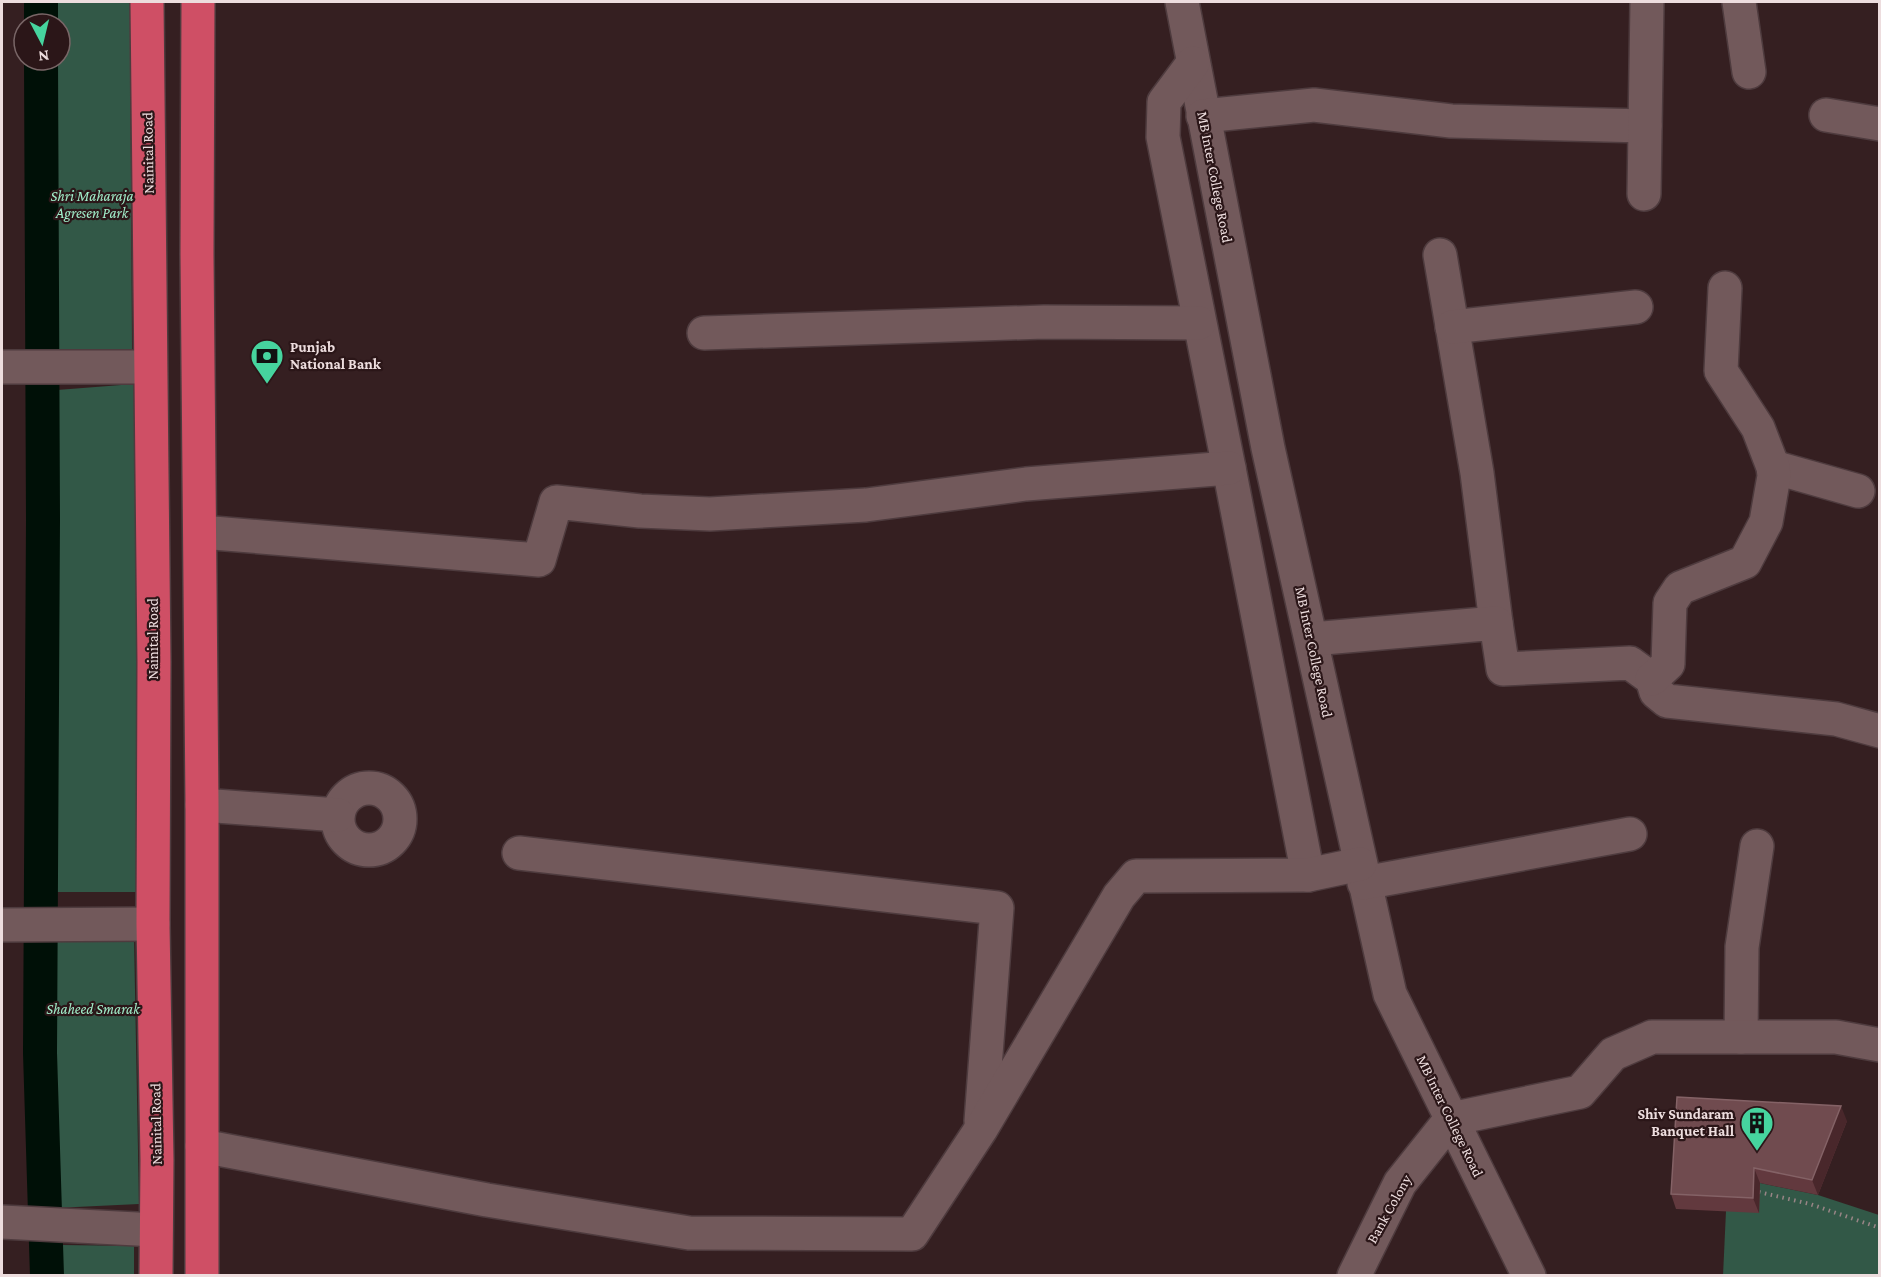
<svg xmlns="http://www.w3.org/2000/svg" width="1881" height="1277" viewBox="0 0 1881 1277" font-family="'Crimson Pro',serif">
<rect width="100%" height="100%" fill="#351f21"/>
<!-- green -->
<g fill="#325847">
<polygon points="53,2 130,2 132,349 52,350 53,60 60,60 60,24 53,24"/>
<polygon points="134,384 139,892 56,892 57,390"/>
<polygon points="49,936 134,937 139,1204 55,1208"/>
<polygon points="1760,1183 1818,1195 1879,1215 1879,1275 1723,1276 1726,1211"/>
<polygon points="62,1245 134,1246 134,1275 61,1275"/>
</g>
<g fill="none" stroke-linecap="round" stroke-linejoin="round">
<!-- canal -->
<g stroke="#001007" stroke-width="34">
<polyline points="41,2 41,24"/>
<polyline points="41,60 43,520 40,1053 47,1276"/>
</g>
<!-- minor casing -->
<g stroke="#4e3b3e" stroke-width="36">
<g id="minor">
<polyline points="1182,2 1268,448 1390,994 1529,1276"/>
<polyline points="1739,2 1749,72"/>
<polyline points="1193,63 1164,102 1163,137 1229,468 1308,875"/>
<polyline points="1826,115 1880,124"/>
<polyline points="1203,116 1314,105 1451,121 1645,126"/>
<polyline points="1644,194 1647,2"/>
<polyline points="1440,255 1477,473 1496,623"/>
<polyline points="1452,327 1636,307"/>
<polyline points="704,333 1044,322 1199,323"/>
<polyline points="2,367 150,367"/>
<polyline points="1773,467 1858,491"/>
<polyline points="201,532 539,560 556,502 640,511 710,514 866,505 1026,484 1229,468"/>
<polyline points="1312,639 1496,623 1503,669 1630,663 1652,679 1656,692 1667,701 1836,719 1880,731"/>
<polyline points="1652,679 1668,664 1670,603 1680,588 1745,562 1766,522 1774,476 1773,467 1758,428 1721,371 1725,288"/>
<circle cx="369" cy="819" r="31"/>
<polyline points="202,805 338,815"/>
<polyline points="519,853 997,908 981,1121"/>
<polyline points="1364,883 1630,834"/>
<polyline points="2,925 153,924"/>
<polyline points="1741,1037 1742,947 1757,846"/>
<polyline points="202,1146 487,1200 689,1233 912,1234 981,1129 1119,896 1136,876 1308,875 1360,864"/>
<polyline points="2,1222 156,1230"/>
<polyline points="1354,1276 1400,1183 1451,1119 1580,1092 1613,1054 1652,1037 1836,1037 1880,1045"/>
</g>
</g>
<!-- highway casing -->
<g stroke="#4e3b3e" stroke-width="36">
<g id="highway">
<polyline points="147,2 154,662 153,924 157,1160 156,1276"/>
<polyline points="198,2 197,254 202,805 202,1276"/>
</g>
</g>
<!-- path -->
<polyline stroke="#988586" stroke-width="4" stroke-dasharray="1.5 4.5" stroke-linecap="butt" points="1759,1192 1810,1204 1880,1228"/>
<!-- minor -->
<use href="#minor" stroke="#72595b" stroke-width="33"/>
<!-- highway -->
<use href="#highway" stroke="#cf4f65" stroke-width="33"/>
</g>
<!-- wall -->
<polygon fill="#62393e" points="1847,1121 1818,1195 1760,1183 1759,1213 1676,1209 1671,1194"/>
<!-- shaded-wall -->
<g fill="#49272b">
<polygon points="1841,1106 1847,1121 1818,1195 1812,1180"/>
<polygon points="1754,1168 1760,1183 1759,1213 1753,1198"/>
</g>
<!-- building -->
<polygon fill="#704b4f" stroke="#846266" stroke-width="1.5" points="1677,1097 1841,1106 1812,1180 1754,1168 1753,1198 1671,1194"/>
<!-- icons -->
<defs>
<g id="bank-pin" transform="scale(1.725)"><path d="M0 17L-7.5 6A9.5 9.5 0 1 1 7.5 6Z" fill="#46d49e" stroke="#2b1618"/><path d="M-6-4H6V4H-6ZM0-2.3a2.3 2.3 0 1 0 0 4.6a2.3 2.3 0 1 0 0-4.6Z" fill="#111"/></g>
<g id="building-pin" transform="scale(1.725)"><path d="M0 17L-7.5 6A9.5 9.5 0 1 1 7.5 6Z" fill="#46d49e" stroke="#2b1618"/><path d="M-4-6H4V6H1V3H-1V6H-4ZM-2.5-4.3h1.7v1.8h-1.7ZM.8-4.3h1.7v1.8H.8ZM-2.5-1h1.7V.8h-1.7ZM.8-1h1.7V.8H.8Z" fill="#111"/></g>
</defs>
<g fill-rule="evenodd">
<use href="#bank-pin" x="267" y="356"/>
<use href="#building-pin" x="1757" y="1123"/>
</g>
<g text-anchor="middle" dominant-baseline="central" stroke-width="4.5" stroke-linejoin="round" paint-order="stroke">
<!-- street labels -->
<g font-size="15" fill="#edddde" stroke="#2b1618">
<text transform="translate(148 153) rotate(-91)">Nainital Road</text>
<text transform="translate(1215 177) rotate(79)">MB Inter College Road</text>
<text transform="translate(153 639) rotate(-90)">Nainital Road</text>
<text transform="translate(1314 652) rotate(78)">MB Inter College Road</text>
<text transform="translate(1450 1116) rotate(64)">MB Inter College Road</text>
<text transform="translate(156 1124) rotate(-91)">Nainital Road</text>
<text transform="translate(1389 1209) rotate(-61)">Bank Colony</text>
</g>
<!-- park labels -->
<g font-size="15" font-style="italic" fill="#a1eeca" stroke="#2b1618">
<text x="92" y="196">Shri Maharaja<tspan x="92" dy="17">Agresen Park</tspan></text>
<text x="93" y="1009">Shaheed Smarak</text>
</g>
<!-- poi labels -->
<g font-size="15" font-weight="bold" fill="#edddde" stroke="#2b1618" text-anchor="start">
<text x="290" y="347">Punjab<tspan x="290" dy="17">National Bank</tspan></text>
<text x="1734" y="1114" text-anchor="end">Shiv Sundaram<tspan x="1734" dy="17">Banquet Hall</tspan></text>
</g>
</g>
<!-- border -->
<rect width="1881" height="1277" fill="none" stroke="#edddde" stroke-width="6"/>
<!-- north arrow -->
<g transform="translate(42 42) rotate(173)"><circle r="28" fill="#2b1618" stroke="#796667" stroke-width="1.5"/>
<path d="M0-4.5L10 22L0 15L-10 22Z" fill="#46d49e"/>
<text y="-9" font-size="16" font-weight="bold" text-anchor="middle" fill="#edddde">N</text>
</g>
</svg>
